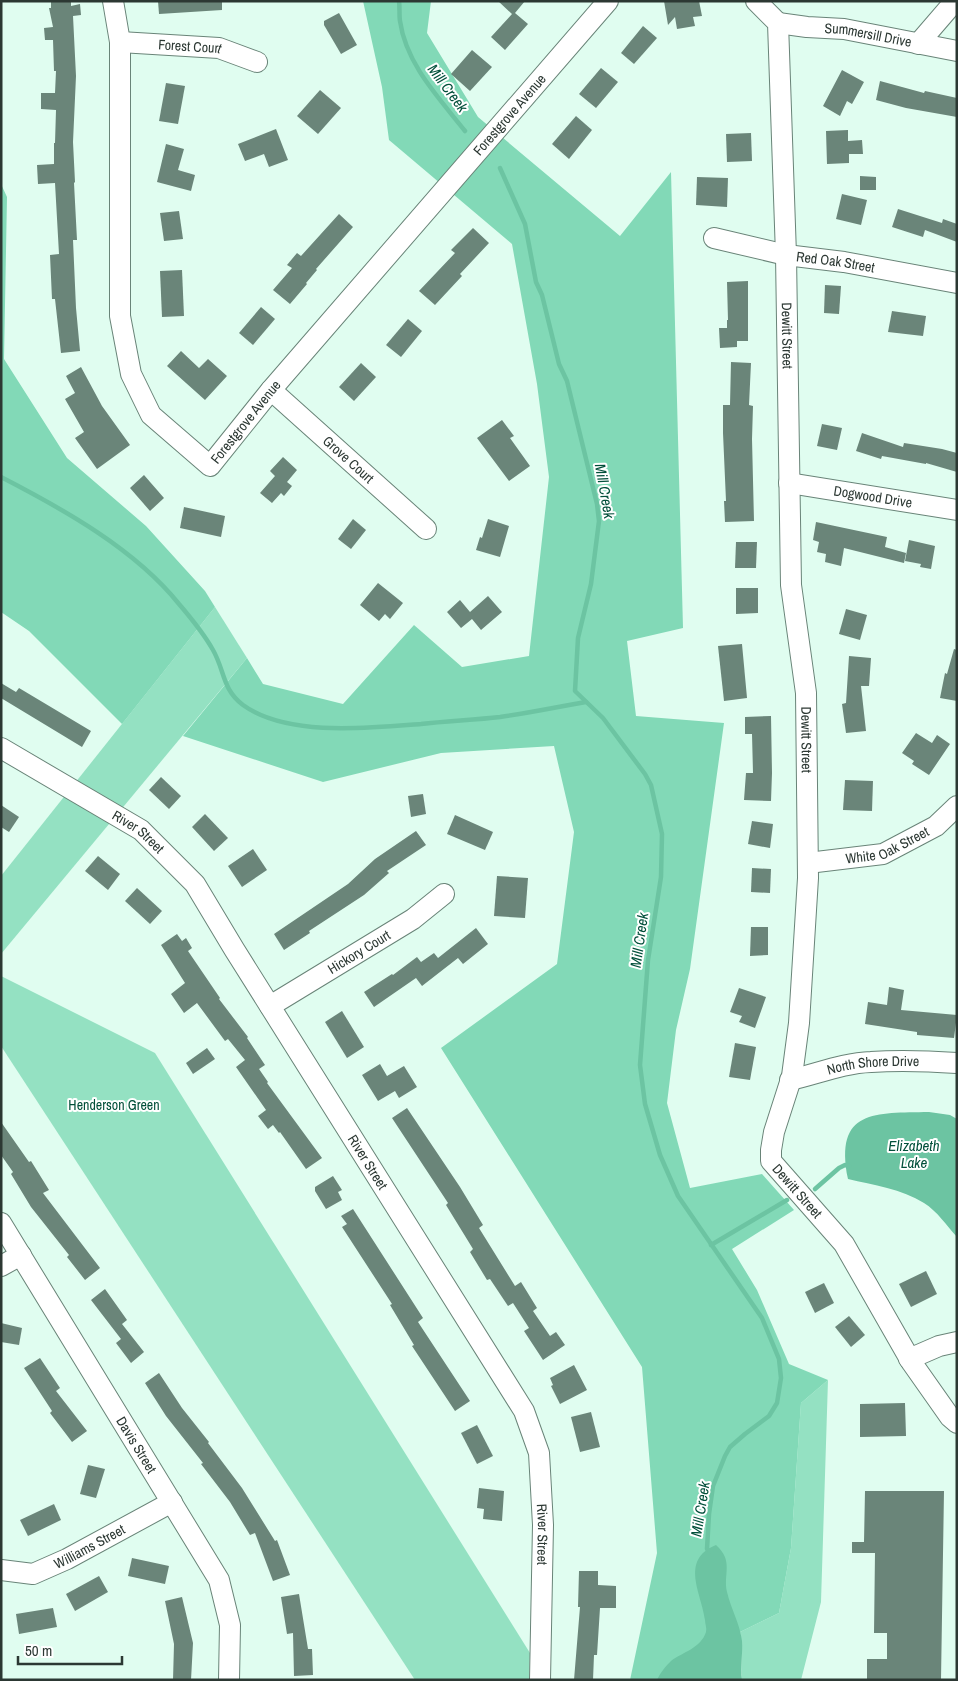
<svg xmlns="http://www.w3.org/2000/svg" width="958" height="1681" viewBox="0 0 958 1681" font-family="'Archivo Narrow',sans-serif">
<rect width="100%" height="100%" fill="#e0fdf0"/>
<!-- green -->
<g fill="#94e1c2">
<polygon points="215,607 247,658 1,954 1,876"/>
<polygon points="1,976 155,1053 530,1653 529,1680 415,1680 1,1046"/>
<path d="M828,1380L821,1602L801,1680H742C740,1664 743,1648 740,1632L779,1613L791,1548L801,1403Z"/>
</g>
<!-- forest -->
<g fill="#82d9b7">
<polygon points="363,1 431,1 427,33 478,117 620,236 671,172 683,628 627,641 636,716 724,723 690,969 676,1030 667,1103 690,1188 762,1174 794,1210 732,1249 757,1290 789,1364 828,1380 801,1403 791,1548 779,1613 740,1632 689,1680 630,1680 657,1553 642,1367 441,1048 557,964 574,832 554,746 441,753 323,782 183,736 247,658 263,684 343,704 414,625 462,667 529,656 549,477 537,384 512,244 389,140 382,87"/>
<polygon points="1,184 7,197 4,359 67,458 146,526 205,591 215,607 122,724 29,631 1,612"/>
</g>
<!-- water -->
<g fill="#6cc4a2">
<path d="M929,1112L950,1115L957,1119V1237C947,1226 937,1211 924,1203C902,1189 873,1185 848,1179C834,1109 875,1113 929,1112Z"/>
<path d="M716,1545C734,1561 723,1574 727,1592C731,1609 740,1624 742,1641C743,1654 740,1666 742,1680H657C660,1673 666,1666 671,1661C683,1652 701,1648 706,1632C707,1628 705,1624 705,1620C702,1594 679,1560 716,1545Z"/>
</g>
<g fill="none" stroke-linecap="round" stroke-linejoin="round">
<!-- stream -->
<g stroke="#6cc4a2" stroke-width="4.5">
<path d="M399,1C400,8 399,15 400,21C406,64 439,98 465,131"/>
<polyline points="500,168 525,224 536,282 542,295 559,364 567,381 597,504 599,521 591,584 578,638 575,691 603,718 645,774 651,785 662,834 661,877 648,960 640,1065 645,1104 660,1155 678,1196 762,1318 779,1359 781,1378 777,1403 769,1416 745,1434 730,1447 725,1456 713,1486 709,1514 707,1549 711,1551"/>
<path d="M1,477C63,509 135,549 179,604C191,618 204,634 213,650C225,671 222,689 243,705C287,737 369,728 421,724C447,721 474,720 500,717C529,713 557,707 586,702"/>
<polyline points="815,1189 839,1168 845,1165 849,1166"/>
<polyline points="711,1245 787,1200"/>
</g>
</g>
<!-- building -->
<g fill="#6a8579">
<polygon points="51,1 71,1 71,6 80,4 81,15 73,16 76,76 73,142 75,182 74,183 77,240 73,240 76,308 80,351 61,353 55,299 52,299 50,255 59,254 55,183 38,184 37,165 54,164 54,143 55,143 56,110 41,109 41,93 55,93 56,71 54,71 53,40 45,40 44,28 53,27 49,8 51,8"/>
<polygon points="158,1 222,1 222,10 159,14"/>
<polygon points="498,1 525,1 515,13 528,24 505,50 491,37 512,14"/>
<polygon points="664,1 699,1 702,16 693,17 695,26 677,29 675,17 668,25"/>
<polygon points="339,13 357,45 341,54 324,25 324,21"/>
<polygon points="643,26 657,38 634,64 621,53"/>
<polygon points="472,50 492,67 470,91 451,74"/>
<polygon points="601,68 618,82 596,108 579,94"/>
<polygon points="842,70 864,82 852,104 847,101 840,116 823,106"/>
<polygon points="880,81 924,93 925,91 957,98 957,117 906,108 876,100"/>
<polygon points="166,83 185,86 178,124 159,121"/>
<polygon points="320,90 341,108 318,134 297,116"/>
<polygon points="576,116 592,130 569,159 552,144"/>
<polygon points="276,129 288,160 269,167 264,154 245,161 238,144"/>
<polygon points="848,130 848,141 862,140 863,154 849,154 849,163 827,164 826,131"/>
<polygon points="751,133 752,161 727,162 726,134"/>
<polygon points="166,144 184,149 178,170 195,175 191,191 157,182"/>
<polygon points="860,176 876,177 876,190 860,190"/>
<polygon points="697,177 728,178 727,207 696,205"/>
<polygon points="842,194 867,200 861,225 836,219"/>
<polygon points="898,209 942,223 943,219 957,224 957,242 925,230 923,237 892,227"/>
<polygon points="179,211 183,239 164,241 160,213"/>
<polygon points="339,214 353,227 316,269 317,270 306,283 307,284 290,304 273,290 292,268 287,265 297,253 301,256"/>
<polygon points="473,228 489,243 460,274 462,276 435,305 419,291 455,253 451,250"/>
<polygon points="182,270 184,316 162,317 160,271"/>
<polygon points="748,281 748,341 737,341 737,347 720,348 719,328 727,328 727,320 728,320 727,282"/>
<polygon points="825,285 841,286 839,314 824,313"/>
<polygon points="261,307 275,319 253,345 239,333"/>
<polygon points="892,311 926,316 923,336 888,332"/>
<polygon points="408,319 422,331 401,357 386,345"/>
<polygon points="181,351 199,368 208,359 227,376 205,400 167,366"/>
<polygon points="731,362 751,363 749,405 753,406 752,439 754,521 725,522 724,501 726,501 723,433 723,405 730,405"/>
<polygon points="361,363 376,377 354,401 339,387"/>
<polygon points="81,367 102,406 130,445 97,469 75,438 84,432 65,399 75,393 66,376"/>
<polygon points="502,420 514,436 510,438 530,466 509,481 477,438"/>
<polygon points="822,424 842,428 837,450 817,446"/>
<polygon points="862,433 903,447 904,443 942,449 957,453 957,472 926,463 926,464 882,456 881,459 856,451"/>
<polygon points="283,457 297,470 287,482 292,486 284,496 281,493 272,503 260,493 275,476 270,471"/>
<polygon points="144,475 164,498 150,511 130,488"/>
<polygon points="184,507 225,516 221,537 180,528"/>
<polygon points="353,519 366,530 351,549 338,539"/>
<polygon points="488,519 509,526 500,557 476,550 480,537 482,538"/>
<polygon points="816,522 887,537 885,547 906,553 904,563 844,548 841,566 825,562 826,554 817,552 819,542 813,540"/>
<polygon points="909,540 935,546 931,569 920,567 921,564 905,561"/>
<polygon points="736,542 757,542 756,568 735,568"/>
<polygon points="378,583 403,603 390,619 385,614 379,621 360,605"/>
<polygon points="736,588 758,588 758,613 736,614"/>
<polygon points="488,596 502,612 481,630 472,619 461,628 447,612 460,600 470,612"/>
<polygon points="846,609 867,615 860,640 839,634"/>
<polygon points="742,644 747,698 724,701 718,646"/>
<polygon points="954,649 957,650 957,701 940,698 945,673 947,674"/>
<polygon points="849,656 871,658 869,686 861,686 866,731 846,733 842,704 846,703"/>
<polygon points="1,683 16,692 19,688 91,731 82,747 1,698"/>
<polygon points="771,716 772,773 771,801 744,800 746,773 753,773 752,734 745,734 745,717"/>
<polygon points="916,733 932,743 937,735 950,744 929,775 912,764 914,761 902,753"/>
<polygon points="161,777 181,796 169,809 149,790"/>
<polygon points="845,780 873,781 872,811 843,810"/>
<polygon points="423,794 426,814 411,817 408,796"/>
<polygon points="1,805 19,817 9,832 1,827"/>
<polygon points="205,814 228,838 214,851 192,827"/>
<polygon points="455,815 493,832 485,850 447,834"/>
<polygon points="752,821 773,824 770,848 748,844"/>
<polygon points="416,831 426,845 387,871 389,873 364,895 309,931 310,933 284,950 274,934 348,884 375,859"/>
<polygon points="253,849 267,870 242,887 228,866"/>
<polygon points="98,856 120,874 108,890 85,871"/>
<polygon points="752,868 771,869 770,893 751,892"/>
<polygon points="497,876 528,878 525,918 494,916"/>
<polygon points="137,888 162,911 150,924 125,901"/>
<polygon points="751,927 768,927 768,955 750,956"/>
<polygon points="476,928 488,944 463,964 458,958 422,986 416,978 374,1007 364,992 392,974 393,975 417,957 421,962 434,953 438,958"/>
<polygon points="177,934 182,941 186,938 192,948 188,951 220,998 219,999 248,1037 247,1038 265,1065 259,1069 268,1082 267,1083 322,1158 306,1169 280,1132 279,1133 273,1125 268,1129 258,1116 266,1110 236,1067 245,1060 228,1039 225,1041 197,1003 184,1013 171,994 185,983 161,945"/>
<polygon points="889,987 904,990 901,1010 957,1015 954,1038 917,1035 917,1032 865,1024 868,1002 887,1005"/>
<polygon points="739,988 766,997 755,1028 739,1022 742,1016 730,1012"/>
<polygon points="342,1011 364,1047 347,1058 325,1022"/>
<polygon points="735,1043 756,1047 750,1080 729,1077"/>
<polygon points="207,1048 215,1059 193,1074 186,1063"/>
<polygon points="380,1064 387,1076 404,1066 417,1087 399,1098 395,1091 378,1101 362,1075"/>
<polygon points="407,1108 460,1187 483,1225 479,1228 515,1286 521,1282 537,1308 533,1311 550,1336 556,1332 565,1345 543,1360 524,1331 529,1328 513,1303 508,1306 490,1279 487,1280 470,1252 473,1249 446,1205 448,1203 392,1118"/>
<polygon points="1,1122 29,1162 31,1161 49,1190 43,1193 100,1268 85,1280 67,1257 69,1255 31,1207 11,1174 13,1172 1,1155"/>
<polygon points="333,1176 342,1190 338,1192 342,1200 326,1209 315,1191 315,1187"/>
<polygon points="353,1209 423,1318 418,1322 470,1401 455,1411 412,1346 414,1345 390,1305 392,1304 342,1227 347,1224 341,1216"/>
<polygon points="926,1271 937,1294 911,1307 899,1284"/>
<polygon points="824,1283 834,1303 815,1313 805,1292"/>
<polygon points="105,1289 127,1320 122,1324 144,1352 131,1363 116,1343 121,1339 91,1300"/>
<polygon points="849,1316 865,1335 851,1347 835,1327"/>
<polygon points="1,1323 22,1328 19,1345 1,1342"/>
<polygon points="40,1358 60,1388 56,1391 87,1431 72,1442 50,1413 52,1411 24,1368"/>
<polygon points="574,1365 587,1390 560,1404 551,1386 553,1385 550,1378"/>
<polygon points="159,1373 182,1408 209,1442 208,1443 242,1488 275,1541 277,1540 290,1575 273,1581 255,1533 250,1535 230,1502 201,1464 203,1463 166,1416 145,1383"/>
<polygon points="905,1403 906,1436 860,1437 860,1404"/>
<polygon points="591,1412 600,1447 580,1452 571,1417"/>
<polygon points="477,1425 493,1456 477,1464 461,1433"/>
<polygon points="88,1465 105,1469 96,1498 80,1494"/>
<polygon points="479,1488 504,1491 502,1521 483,1519 484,1509 477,1508"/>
<polygon points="865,1491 944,1491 941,1680 867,1680 867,1659 887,1659 887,1633 874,1633 875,1553 852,1553 852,1542 864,1542"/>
<polygon points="54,1504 61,1520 28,1536 20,1520"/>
<polygon points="132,1558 169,1566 165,1584 128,1576"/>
<polygon points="579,1571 598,1571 598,1585 616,1586 616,1608 600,1608 597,1655 594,1655 593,1680 574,1680 580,1607 578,1607"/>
<polygon points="99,1576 108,1592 75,1611 66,1594"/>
<polygon points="299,1594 308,1649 312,1649 313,1675 294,1676 293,1633 287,1634 281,1597"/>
<polygon points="182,1597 193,1643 191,1680 173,1680 174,1644 165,1601"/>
<polygon points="53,1608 57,1627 19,1634 16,1614"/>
</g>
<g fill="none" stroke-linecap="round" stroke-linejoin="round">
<!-- minor casing -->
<g stroke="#698478" stroke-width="22">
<g id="minor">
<path id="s1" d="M113,1L120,42V316L131,374L151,415L210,466L271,390L608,1"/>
<path id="s2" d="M756,1L778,23L786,255L791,585L806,693L808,878L799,1023L792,1076L774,1132L771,1150V1161L844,1244L912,1363L950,1417L957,1423"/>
<path id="s3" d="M778,23L807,27L844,29L957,51"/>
<path id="s4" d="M120,42L219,48L257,62"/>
<polyline points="918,44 955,1"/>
<path id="s5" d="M714,238L786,255L844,262L957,283"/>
<path id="s6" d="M271,390L426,529"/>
<path id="s7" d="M789,483L957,510"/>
<path id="s8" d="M1,748L141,830L195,884L234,949L524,1411L539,1453L543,1525L540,1680"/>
<path id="s9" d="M808,863L883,854L936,826L957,806"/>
<path id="s10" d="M270,1006L413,919L444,894"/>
<path id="s11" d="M790,1080C817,1074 843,1063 871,1062C899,1060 928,1061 957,1063"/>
<path id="s12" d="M1,1223L219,1580L230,1625L229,1680"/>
<polyline points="1,1266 21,1255"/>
<polyline points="909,1359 939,1346 957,1342"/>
<path id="s13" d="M1,1570L33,1574L67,1559L172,1502"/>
</g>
</g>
<!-- minor -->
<use href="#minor" stroke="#fff" stroke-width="20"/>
</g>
<g text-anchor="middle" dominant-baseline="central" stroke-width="4" stroke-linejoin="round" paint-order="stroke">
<!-- street labels -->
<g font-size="14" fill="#2c3833" stroke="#fff">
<text stroke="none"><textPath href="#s3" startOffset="91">Summersill Drive</textPath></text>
<text stroke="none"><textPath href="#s4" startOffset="70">Forest Court</textPath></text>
<text stroke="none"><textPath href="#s1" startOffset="960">Forestgrove Avenue</textPath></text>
<text stroke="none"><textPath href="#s5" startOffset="124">Red Oak Street</textPath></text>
<text stroke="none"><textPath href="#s2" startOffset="344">Dewitt Street</textPath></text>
<text stroke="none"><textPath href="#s1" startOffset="555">Forestgrove Avenue</textPath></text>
<text stroke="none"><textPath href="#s6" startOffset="104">Grove Court</textPath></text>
<text stroke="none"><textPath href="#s7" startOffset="85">Dogwood Drive</textPath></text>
<text stroke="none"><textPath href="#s2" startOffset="749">Dewitt Street</textPath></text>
<text stroke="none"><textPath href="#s8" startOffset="161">River Street</textPath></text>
<text stroke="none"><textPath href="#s9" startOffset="82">White Oak Street</textPath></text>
<text stroke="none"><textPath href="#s10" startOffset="104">Hickory Court</textPath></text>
<text stroke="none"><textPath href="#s11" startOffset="85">North Shore Drive</textPath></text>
<text stroke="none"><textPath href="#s8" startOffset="566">River Street</textPath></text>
<text stroke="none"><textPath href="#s2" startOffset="1214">Dewitt Street</textPath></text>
<text stroke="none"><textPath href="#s12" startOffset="260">Davis Street</textPath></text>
<text stroke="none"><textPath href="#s8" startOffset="986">River Street</textPath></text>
<text stroke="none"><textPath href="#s13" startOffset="95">Williams Street</textPath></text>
</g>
<!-- park labels -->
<g font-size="14" fill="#004e38" stroke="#fff">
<text x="114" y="1105">Henderson Green</text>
</g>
<!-- water labels -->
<g font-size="15" font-style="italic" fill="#024f3a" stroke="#fff">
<text transform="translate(448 88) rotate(53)">Mill Creek</text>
<text transform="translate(605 491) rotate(80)">Mill Creek</text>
<text transform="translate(639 940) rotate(-82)">Mill Creek</text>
<text x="914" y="1145">Elizabeth<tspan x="914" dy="17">Lake</tspan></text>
<text transform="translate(700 1509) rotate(-81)">Mill Creek</text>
</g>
</g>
<!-- border -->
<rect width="958" height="1681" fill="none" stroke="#2c3833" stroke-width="5"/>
<!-- scale -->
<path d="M18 1656v8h104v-8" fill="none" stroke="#2c3833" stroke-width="2.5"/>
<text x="25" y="1656" font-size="15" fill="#2c3833" stroke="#ffffff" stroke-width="4" paint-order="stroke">50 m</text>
</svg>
